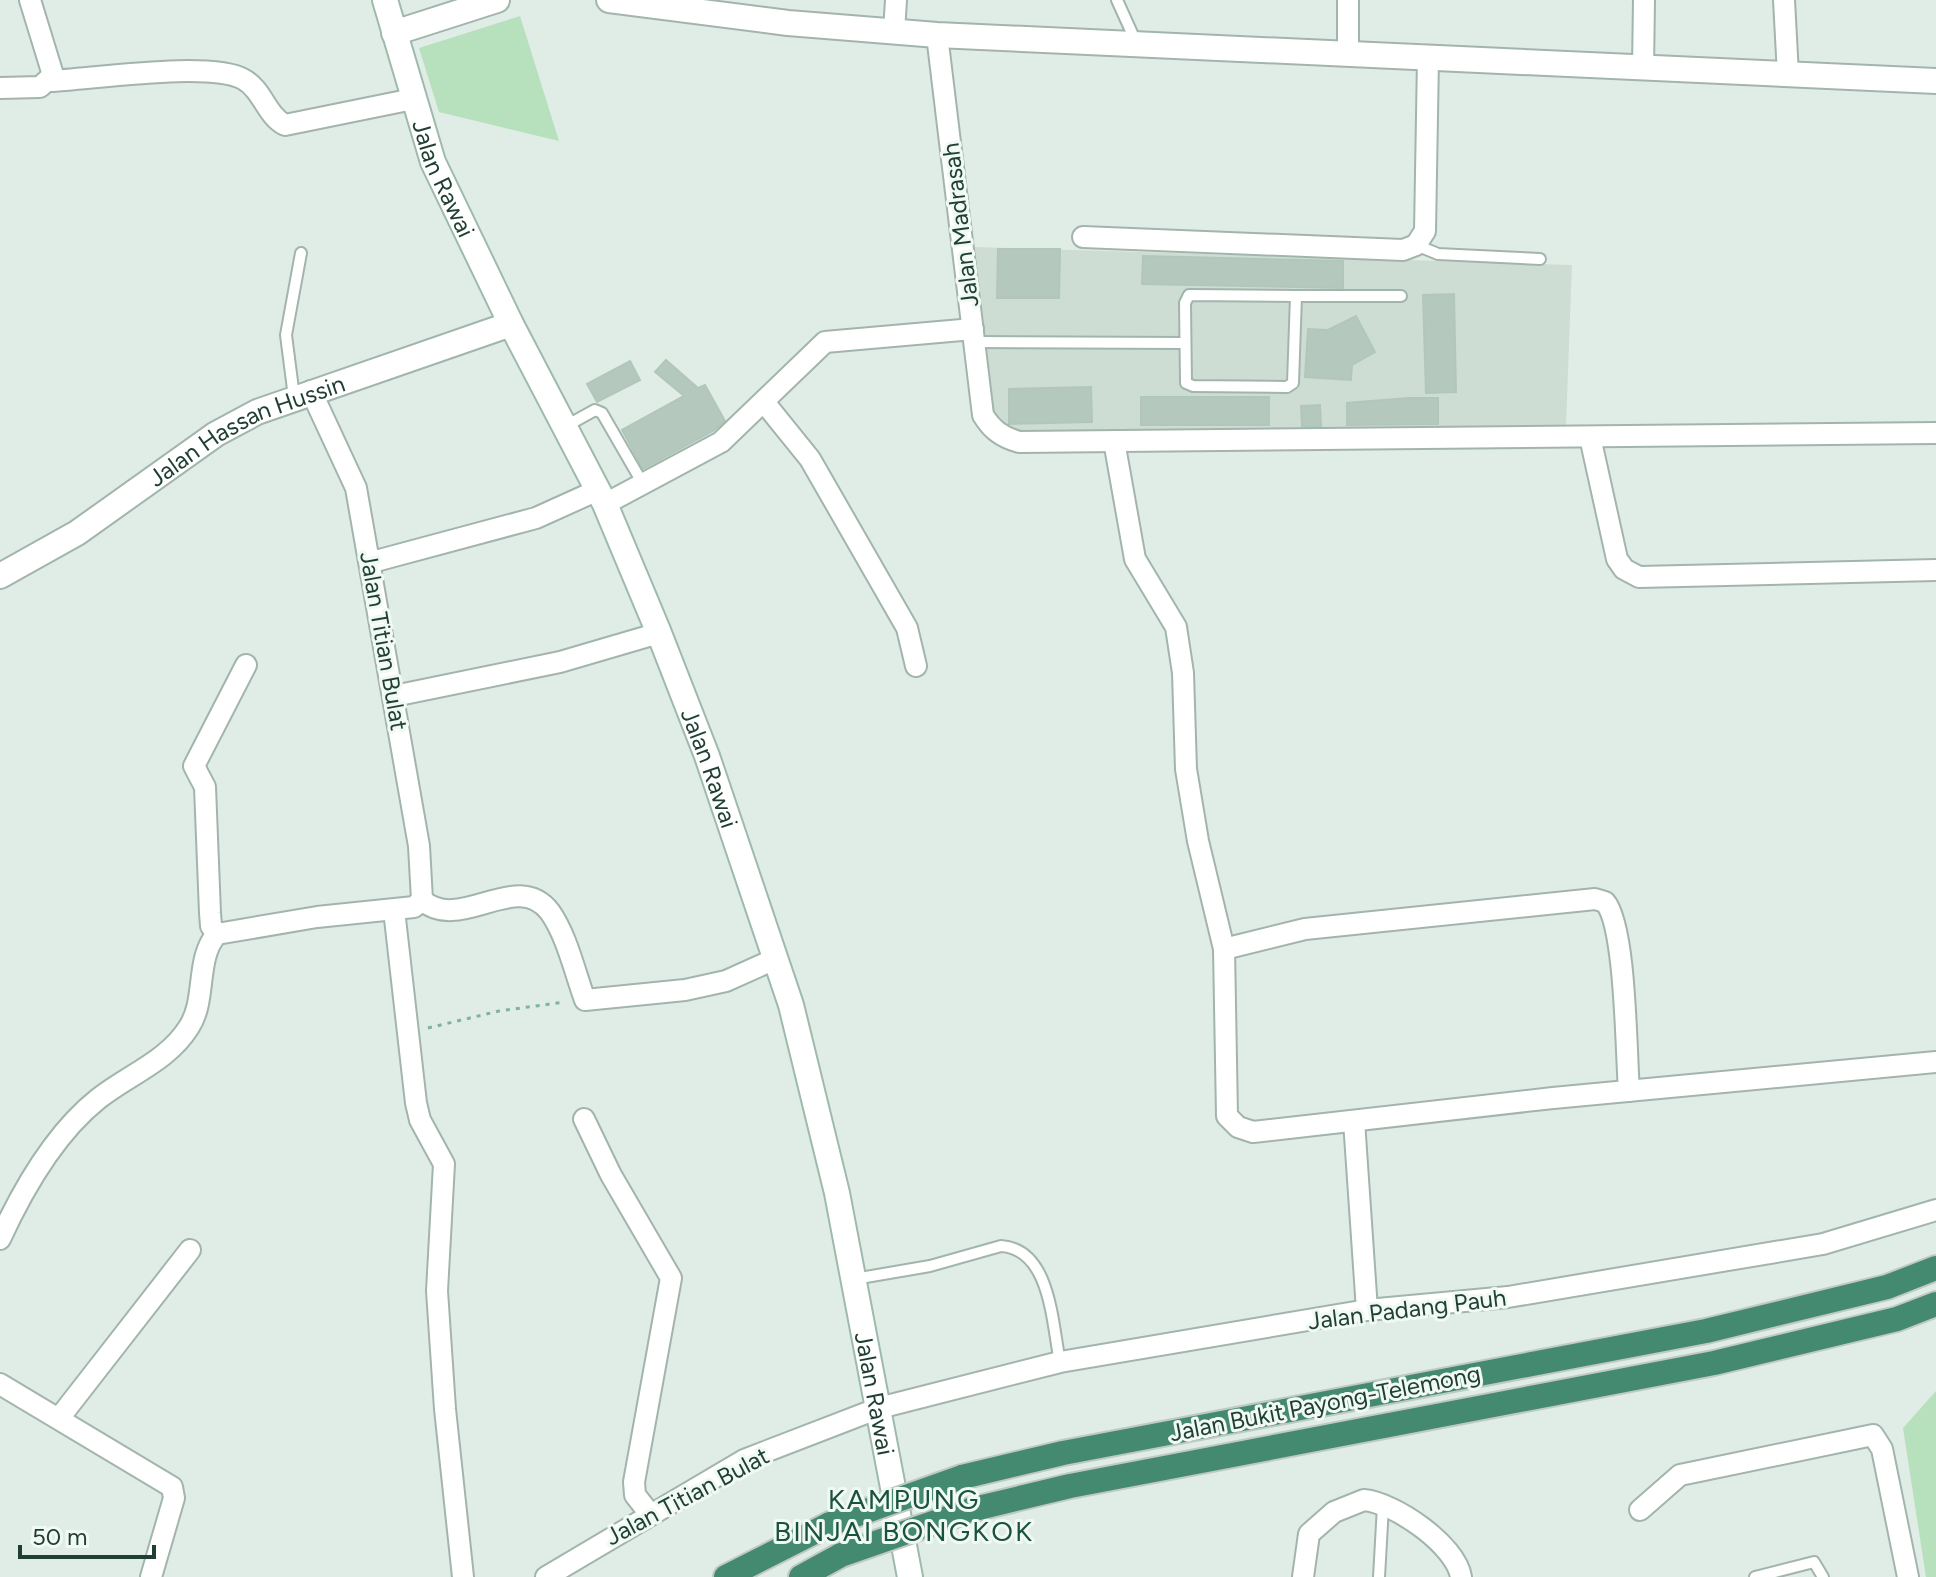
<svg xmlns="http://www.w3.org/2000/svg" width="1936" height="1577" viewBox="0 0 1936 1577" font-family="Figtree,sans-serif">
<rect width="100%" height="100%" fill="#e0ede6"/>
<!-- built -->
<polygon fill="#ceddd4" points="973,247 1572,265 1566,426 1021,432 999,422 993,411"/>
<!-- green -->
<g fill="#b7e0bc">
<polygon points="520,16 559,141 439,112 419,48"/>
<polygon points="1936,1391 1936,1577 1926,1577 1903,1428"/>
</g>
<!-- building -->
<g fill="#b5c8be" stroke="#b2c7bb" stroke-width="2">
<polygon points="998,249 1060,249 1059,298 997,298"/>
<polygon points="1143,256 1343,261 1343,288 1142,284"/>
<polygon points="1454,294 1456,392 1426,393 1423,295"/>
<polygon points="1356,316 1375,352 1352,365 1351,380 1305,377 1308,329 1328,330"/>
<polygon points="666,360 698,388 705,385 725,421 713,431 643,469 622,430 684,396 655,372"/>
<polygon points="630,361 640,380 597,402 587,384"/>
<polygon points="1091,387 1092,422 1009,424 1009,389"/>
<rect x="1141" y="397" width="128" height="28"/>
<polygon points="1408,398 1438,398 1438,424 1347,425 1347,403"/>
<polygon points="1320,405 1321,426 1302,426 1301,406"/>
</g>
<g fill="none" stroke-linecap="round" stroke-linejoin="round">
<!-- service casing -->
<g stroke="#a2b5ac" stroke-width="14">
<g id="service">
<polyline points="1117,0 1136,42"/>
<polyline points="1416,245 1438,254 1540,259"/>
<polygon points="1189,295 1296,296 1293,383 1287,387 1193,386 1186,383 1185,303"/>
<polyline points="1296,296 1401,296"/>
<polyline points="974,342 1184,343"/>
<polyline points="294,397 286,335 301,253"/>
<polyline points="566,426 595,410 602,413 643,484"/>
<path d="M854,1279L930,1266L1001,1246C1051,1249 1052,1324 1060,1362"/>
<polyline points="1379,1577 1383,1506"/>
<polyline points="1755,1577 1814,1562 1823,1577"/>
</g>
</g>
<!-- minor casing -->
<g stroke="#a2b5ac" stroke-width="24">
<g id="minor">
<polyline points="1784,0 1788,75"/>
<polyline points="894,31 896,0"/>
<path d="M937,35L983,415C992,430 1002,437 1019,442L1936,433"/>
<polyline points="1348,54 1348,0"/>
<polyline points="1643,68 1644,0"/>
<path d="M50,81C93,79 209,61 243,79C263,90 266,115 285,125L413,99"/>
<polyline points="0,88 40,87 53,75 30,0"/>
<polyline points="1083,237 1403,250 1416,245 1425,231 1428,58"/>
<polyline points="311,391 356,488 419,846 422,900"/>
<polyline points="764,402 810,459 907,628 916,666"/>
<polyline points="1590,437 1617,559 1624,569 1639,577 1936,570"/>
<polyline points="1114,441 1135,559 1176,627 1183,673 1186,769 1198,841 1224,949 1227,1116 1238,1127 1253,1132 1553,1098 1936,1062"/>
<polyline points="605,504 721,442 825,342 973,329"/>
<polyline points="372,562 536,518 598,490"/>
<polyline points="394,696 560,662 659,633"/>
<path d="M422,900C460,934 517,868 550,912C567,936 575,973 585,1000L685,990L726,981L775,959"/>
<polyline points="394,910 416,1103 420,1120 444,1164 437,1291 445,1409 463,1577"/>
<polyline points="217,934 211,926 210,913 205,787 194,766 246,665"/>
<path d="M1224,949L1305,929L1595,899L1605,902C1626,926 1626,1053 1629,1091"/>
<polyline points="584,1119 611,1175 671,1278 634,1482 635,1495 650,1514"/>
<polyline points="1354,1121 1367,1310"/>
<path d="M0,1239C23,1189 54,1134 98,1099C128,1075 168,1061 189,1027C207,1000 195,958 217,934L317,917L414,907L422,900"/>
<polyline points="0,1384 172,1487 174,1498 151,1577"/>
<polyline points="60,1417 190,1250"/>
<polyline points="1640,1510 1680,1475 1873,1435 1882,1449 1908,1577"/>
<polyline points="546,1577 744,1460 879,1408 1060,1362 1367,1310 1508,1297 1823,1244 1936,1210"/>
<path d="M1303,1577L1309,1534L1334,1512L1364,1500C1395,1503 1456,1545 1461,1577"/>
</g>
</g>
<!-- tertiary casing -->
<g stroke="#a2b5ac" stroke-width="28">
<g id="tertiary">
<polyline points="609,0 788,23 937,35 1936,81"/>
<polyline points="394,33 497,0"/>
<path id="s1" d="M0,576L77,533L216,434L257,412L511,324"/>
</g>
</g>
<!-- secondary casing -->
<g stroke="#9ebaac" stroke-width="28">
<g id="secondary">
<path id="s2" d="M385,0L433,162L511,324L605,504L659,633L707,756L791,1005L837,1193L910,1577"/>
</g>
</g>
<!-- trunk casing -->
<g stroke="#c0c9c6" stroke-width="28">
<g id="trunk">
<polyline points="962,1477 1063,1453 1706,1331 1887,1287 1936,1268"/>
<polyline points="970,1510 1070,1486 1714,1363 1897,1319 1936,1304"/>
<polyline points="726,1577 830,1524"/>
<polyline points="801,1577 841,1555"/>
</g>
</g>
<!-- path -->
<polyline stroke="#7eb49b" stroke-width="3" stroke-dasharray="4 6" stroke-linecap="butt" points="428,1028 499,1011 565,1002"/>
<!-- service -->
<use href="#service" stroke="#fff" stroke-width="10"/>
<!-- minor -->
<use href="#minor" stroke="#fff" stroke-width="20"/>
<!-- tertiary -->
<use href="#tertiary" stroke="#fff" stroke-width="24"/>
<!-- secondary -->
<use href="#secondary" stroke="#fff" stroke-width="24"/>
<!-- trunk -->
<use href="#trunk" stroke="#448a70" stroke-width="24"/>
<!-- trunk-bridge casing -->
<g stroke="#c0c9c6" stroke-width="28" stroke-linecap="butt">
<g id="trunk-bridge">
<polyline points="830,1524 962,1477"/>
<polyline points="841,1555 970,1510"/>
</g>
</g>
<!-- trunk-bridge -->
<use href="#trunk-bridge" stroke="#448a70" stroke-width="24"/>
</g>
<g text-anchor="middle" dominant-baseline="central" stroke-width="6" stroke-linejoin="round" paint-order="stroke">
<!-- street labels -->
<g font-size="24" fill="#1f3f32" stroke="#f1f9f4">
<text stroke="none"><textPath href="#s2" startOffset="188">Jalan Rawai</textPath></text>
<text transform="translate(960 225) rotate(-97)">Jalan Madrasah</text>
<text stroke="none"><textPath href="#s1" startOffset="288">Jalan Hassan Hussin</textPath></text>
<text transform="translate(384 641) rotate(80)">Jalan Titian Bulat</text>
<text stroke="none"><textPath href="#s2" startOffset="836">Jalan Rawai</textPath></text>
<text transform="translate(1407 1309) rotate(-7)">Jalan Padang Pauh</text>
<text stroke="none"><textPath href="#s2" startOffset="1484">Jalan Rawai</textPath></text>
<text transform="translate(1325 1403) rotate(-11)">Jalan Bukit Payong-Telemong</text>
<text transform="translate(687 1496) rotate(-28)">Jalan Titian Bulat</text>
</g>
<!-- quarter labels -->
<g font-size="28" letter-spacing="2" fill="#19533d" stroke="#f1f9f4">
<text x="904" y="1499">KAMPUNG<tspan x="904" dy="32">BINJAI BONGKOK</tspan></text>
</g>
</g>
<!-- scale -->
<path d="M20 1545v12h134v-12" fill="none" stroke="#1f3f32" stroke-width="4"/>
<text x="32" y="1545" font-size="24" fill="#1f3f32" stroke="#f1f9f4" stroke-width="6" paint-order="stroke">50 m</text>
</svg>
